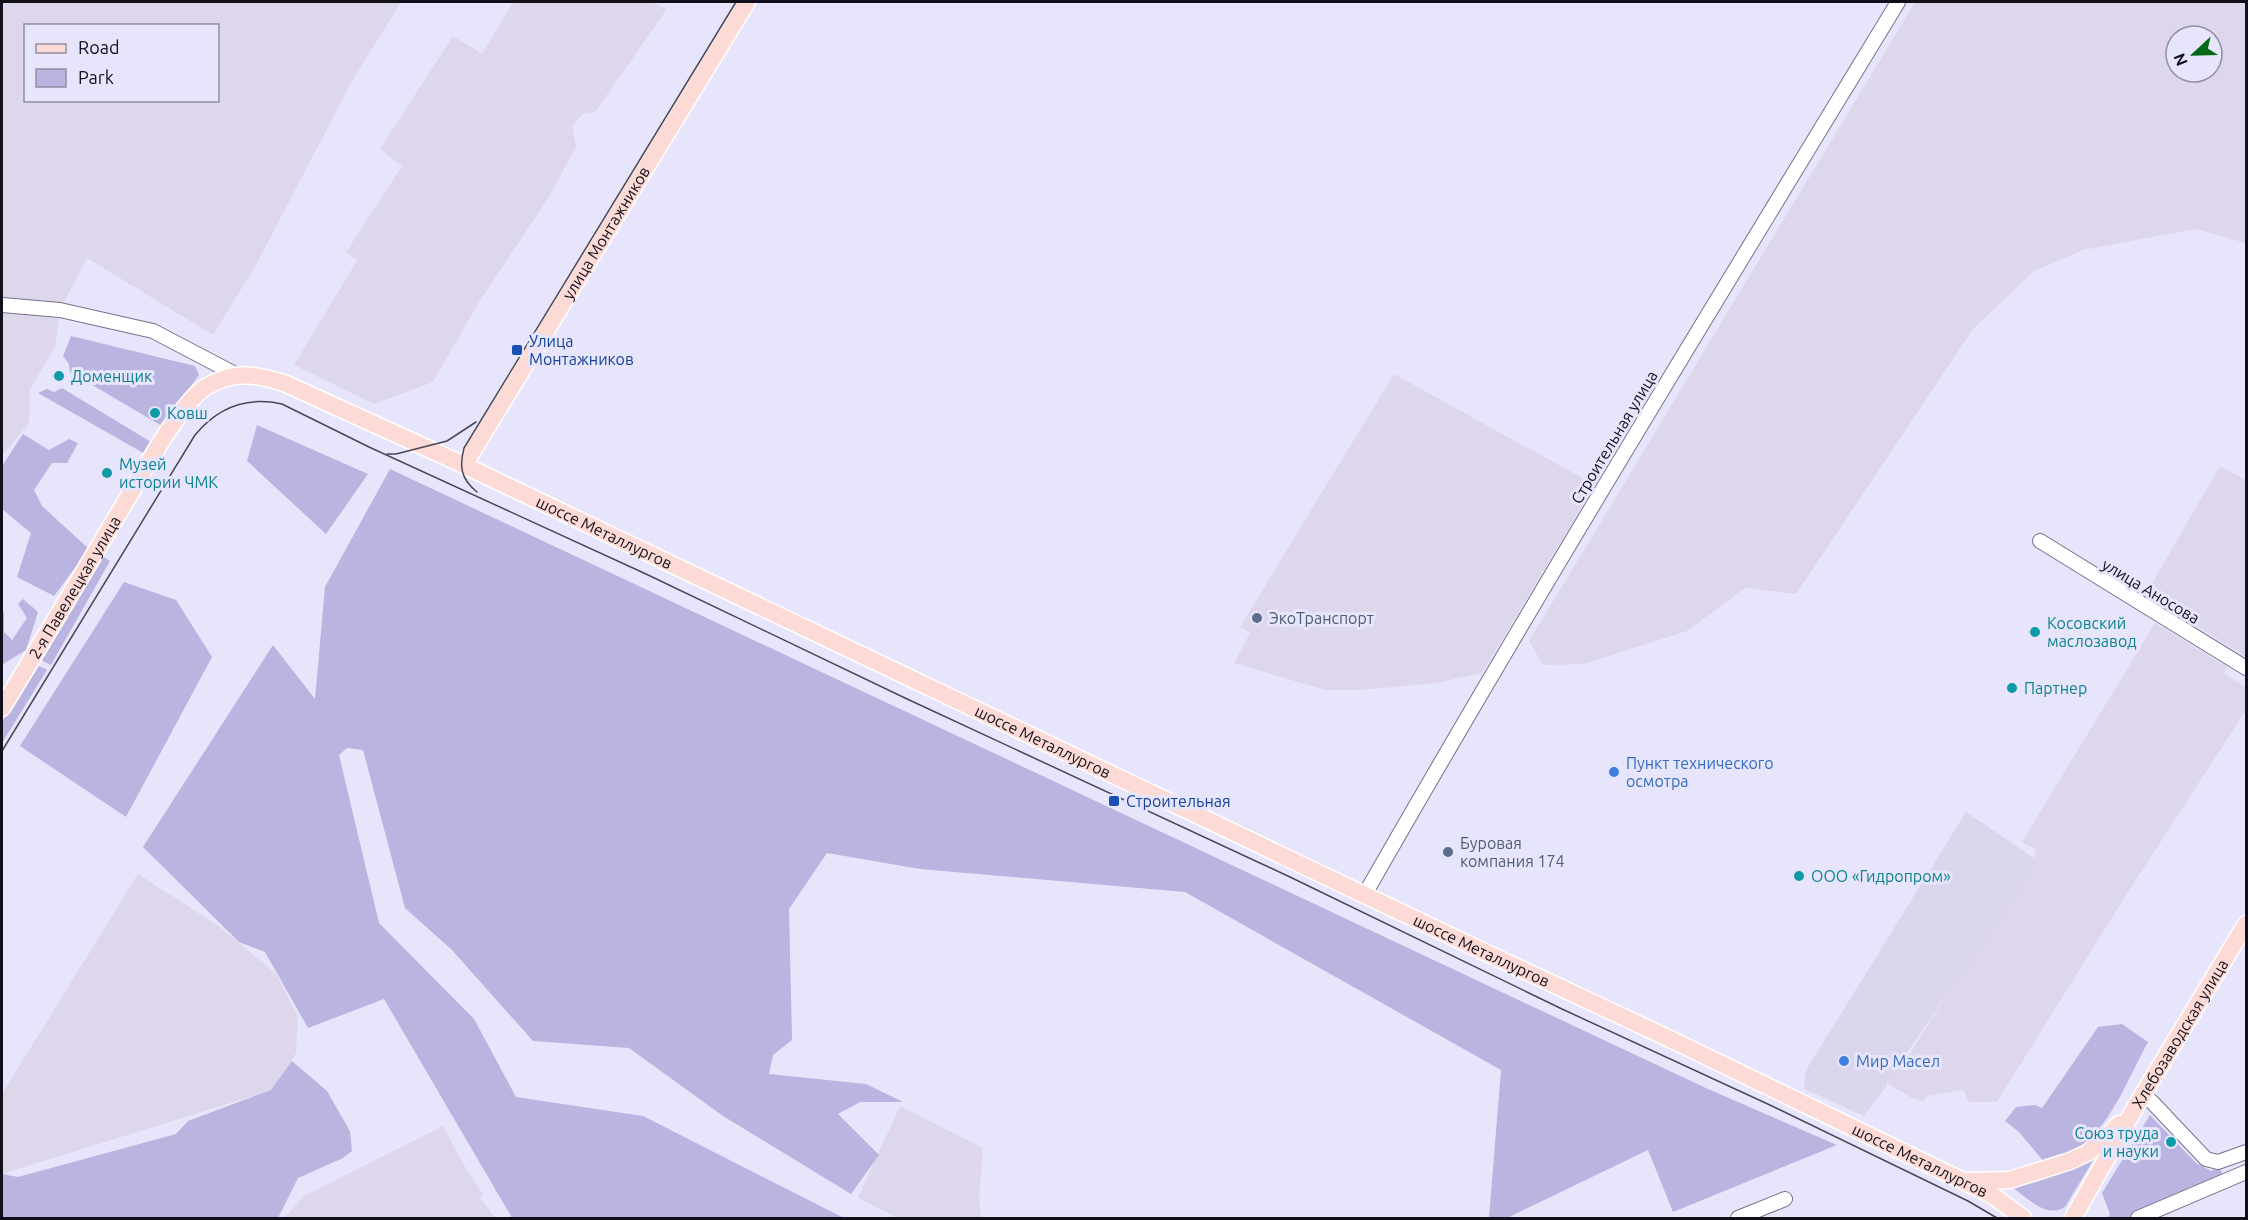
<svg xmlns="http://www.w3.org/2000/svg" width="2248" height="1220" viewBox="0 0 2248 1220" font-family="Ubuntu,sans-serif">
<rect width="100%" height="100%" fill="#e7e5fc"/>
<!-- commercial -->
<polygon fill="#dbd6ec" points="1966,812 2039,861 1965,977 1960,975 1887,1082 1886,1087 1864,1116 1804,1089 1806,1070"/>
<!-- industrial -->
<g fill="#ded6eb" fill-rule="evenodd">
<path d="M2,2H401L351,83L257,263L213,335L87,258L60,310L55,348L30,389L29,423L2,456ZM26,26H218V100H26Z"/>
<polygon points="513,2 653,2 667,9 595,112 584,113 572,126 576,147 550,195 479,302 433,382 374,404 294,365 357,261 346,252 402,166 380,149 453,36 482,54"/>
<path d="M1915,2H2246V243L2196,229L2083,250L2034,271L1973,329L1796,594L1745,588L1687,631L1584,664L1543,665L1529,641ZM2176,36H2212V72H2176Z"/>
<polygon points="1394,374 1595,485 1482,673 1436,683 1361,690 1325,690 1234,663 1250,633 1240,627"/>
<polygon points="2220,466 2246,480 2246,657 2146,594"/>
<polygon points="2155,623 2227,667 2223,672 2246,688 2246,710 2121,903 1997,1102 1969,1102 1963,1090 1927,1096 1924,1102 1912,1098 1887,1083 1892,1074 1903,1064 1960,974 1965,977 2039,861 2034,857 2036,850 2022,842"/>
<polygon points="138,874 220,927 277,975 298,1018 296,1053 275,1089 2,1174 2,1094"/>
<polygon points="900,1106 983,1148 979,1199 981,1218 898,1218 858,1198"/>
<polygon points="443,1126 465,1167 483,1194 480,1197 495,1218 284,1218 304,1196"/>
</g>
<!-- green -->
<g fill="#bab4e1">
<polygon points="71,336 195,366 199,375 162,426 70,372 69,364 63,356"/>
<polygon points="62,388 151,442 145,454 38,393 47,389 54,392"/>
<polygon points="257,425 368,474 326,534 247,461"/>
<polygon points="23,434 49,450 69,439 78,443 67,463 52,463 34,490 42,506 89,549 54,596 17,577 31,533 2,509 2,466"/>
<polygon points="390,469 1708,1089 1837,1145 1673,1212 1648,1150 1507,1218 1489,1218 1501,1070 1185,892 920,869 827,853 789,909 792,1040 773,1055 769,1074 866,1084 903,1102 860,1102 838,1114 879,1155 851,1194 723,1116 629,1048 533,1041 452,950 405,908 363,750 347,748 339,755 379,923 474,1019 516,1097 643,1116 844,1218 512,1218 384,999 308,1028 265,952 239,942 143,847 273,645 315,699 325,587"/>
<polygon points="102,556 110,561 51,665 41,660"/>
<polygon points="124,582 176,600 212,657 126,817 20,746"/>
<polygon points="23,599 38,612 26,650 3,664 2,612 4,613 4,632 12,640 27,618 18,604"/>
<polygon points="37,665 47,670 2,743 2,722"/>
<path d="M2122,1024L2148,1042C2131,1073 2116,1112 2091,1138C2079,1150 2060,1156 2045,1163L2019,1132L2005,1121L2016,1107L2035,1105L2042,1108L2098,1027Z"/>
<polygon points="292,1061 327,1091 350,1131 352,1151 343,1158 298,1178 278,1218 2,1218 2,1174 18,1177 176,1134 188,1121 271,1090"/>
<polygon points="2150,1115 2196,1163 2211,1171 2220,1167 2223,1178 2128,1218 2108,1218 2110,1214 2102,1193"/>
<path d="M2100,1149L2065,1207C2046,1219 2028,1198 2012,1187Z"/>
</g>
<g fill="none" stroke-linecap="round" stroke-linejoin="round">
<!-- minor casing -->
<g stroke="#75728c" stroke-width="16">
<g id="minor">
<polyline points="2,305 60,310 153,331 235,374"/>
<polyline points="2040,541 2246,668"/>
<path d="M1365,894C1537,593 1718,298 1898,2"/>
<polyline points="2143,1095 2152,1102 2206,1159 2218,1162 2246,1152"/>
<polyline points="1738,1218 1785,1199"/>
<polyline points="2138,1218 2246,1172"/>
</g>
</g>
<!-- major casing -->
<g stroke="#fff" stroke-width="19">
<g id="major">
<path id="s1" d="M464,465L747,2"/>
<path id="s2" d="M2,708C43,641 83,573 123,506C140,478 180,402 206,387C234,370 254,374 284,383L453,460L1457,939L1670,1039L1992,1195L2023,1218"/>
<polyline points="1969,1181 2010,1180 2070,1161 2087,1153 2103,1141 2119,1124"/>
<path id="s3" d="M2073,1218L2136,1106L2246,924"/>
</g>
</g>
<!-- minor -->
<use href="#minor" stroke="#fff" stroke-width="14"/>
<!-- major -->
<use href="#major" stroke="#fcdad5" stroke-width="16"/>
<!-- tram -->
<g stroke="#494754" stroke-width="1.5">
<polyline points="387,454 396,454 447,441 476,422"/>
<path d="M477,492C461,479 459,467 464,448L736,2"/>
<path d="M2,751L195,435C218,407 246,396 282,404L369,447L646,574L905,698L1290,877L1562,1009L1772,1106L1968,1201L1997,1218"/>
</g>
</g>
<!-- markers -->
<g fill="#1a4fb4" stroke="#e7e5fc" stroke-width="2">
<rect x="511" y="344" width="12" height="12" rx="3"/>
<rect x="1108" y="795" width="12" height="12" rx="3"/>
</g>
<g fill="#0f9aa8" stroke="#e7e5fc" stroke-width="2">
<circle cx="59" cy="376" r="6"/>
<circle cx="155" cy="413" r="6"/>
<circle cx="107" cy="473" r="6"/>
<circle cx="2035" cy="632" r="6"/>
<circle cx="2012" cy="688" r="6"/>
<circle cx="1799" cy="876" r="6"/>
<circle cx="2171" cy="1142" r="6"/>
</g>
<g fill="#5c6f8a" stroke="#e7e5fc" stroke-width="2">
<circle cx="1257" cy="618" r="6"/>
<circle cx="1448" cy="852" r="6"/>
</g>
<g fill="#3f7fe0" stroke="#e7e5fc" stroke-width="2">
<circle cx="1614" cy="772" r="6"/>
<circle cx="1844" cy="1061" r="6"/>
</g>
<g text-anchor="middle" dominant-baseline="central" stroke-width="6" stroke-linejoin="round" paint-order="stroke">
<!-- street labels -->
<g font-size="16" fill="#110f19" stroke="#e7e5fc">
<text stroke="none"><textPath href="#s1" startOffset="272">улица Монтажников</textPath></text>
<text transform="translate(1614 437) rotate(-59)">Строительная улица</text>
<text stroke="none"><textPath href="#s2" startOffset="816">шоссе Металлургов</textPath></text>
<text stroke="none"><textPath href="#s2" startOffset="141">2-я Павелецкая улица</textPath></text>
<text transform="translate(2151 591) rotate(31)">улица Аносова</text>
<text stroke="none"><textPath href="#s2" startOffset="1302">шоссе Металлургов</textPath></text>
<text stroke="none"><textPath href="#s2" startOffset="1788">шоссе Металлургов</textPath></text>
<text stroke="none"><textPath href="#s3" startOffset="213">Хлебозаводская улица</textPath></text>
<text stroke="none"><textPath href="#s2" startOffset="2274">шоссе Металлургов</textPath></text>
</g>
<!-- transit labels -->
<g font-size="16" fill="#164399" stroke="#e7e5fc" text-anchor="start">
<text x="529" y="341">Улица<tspan x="529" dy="18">Монтажников</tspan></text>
<text x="1126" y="801">Строительная</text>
</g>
<!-- culture labels -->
<g font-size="16" fill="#0d838f" stroke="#e7e5fc" text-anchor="start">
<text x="71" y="376">Доменщик</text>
<text x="167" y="413">Ковш</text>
<text x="119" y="464">Музей<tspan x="119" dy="18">истории ЧМК</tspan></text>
<text x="2047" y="623">Косовский<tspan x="2047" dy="18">маслозавод</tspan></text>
<text x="2024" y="688">Партнер</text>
<text x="1811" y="876">ООО «Гидропром»</text>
<text x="2159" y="1133" text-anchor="end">Союз труда<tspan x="2159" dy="18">и науки</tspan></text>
</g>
<!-- service labels -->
<g font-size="16" fill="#4e5e75" stroke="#e7e5fc" text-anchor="start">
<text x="1269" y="618">ЭкоТранспорт</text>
<text x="1460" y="843">Буровая<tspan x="1460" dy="18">компания 174</tspan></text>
</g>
<!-- shop labels -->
<g font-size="16" fill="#366cbe" stroke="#e7e5fc" text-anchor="start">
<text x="1626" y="763">Пункт технического<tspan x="1626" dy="18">осмотра</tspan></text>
<text x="1856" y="1061">Мир Масел</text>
</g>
</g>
<!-- border -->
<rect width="2248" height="1220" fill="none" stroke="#110f19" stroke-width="6"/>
<!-- legend -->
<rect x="24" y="24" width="195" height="78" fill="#e7e5fc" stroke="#918fa1" stroke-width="1.5"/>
<rect x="36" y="44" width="30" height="9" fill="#fcdad5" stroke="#918fa1" stroke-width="1.5"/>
<text x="78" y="54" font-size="18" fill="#110f19">Road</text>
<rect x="36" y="69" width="30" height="18" fill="#bab4e1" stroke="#918fa1" stroke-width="1.5"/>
<text x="78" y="84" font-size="18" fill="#110f19">Park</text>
<!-- north arrow -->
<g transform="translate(2194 54) rotate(248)"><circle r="28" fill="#e7e5fc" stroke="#918fa1" stroke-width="1.5"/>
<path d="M0-4.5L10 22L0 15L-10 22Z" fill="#046915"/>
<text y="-9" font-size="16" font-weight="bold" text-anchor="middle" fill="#110f19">N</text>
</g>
</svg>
